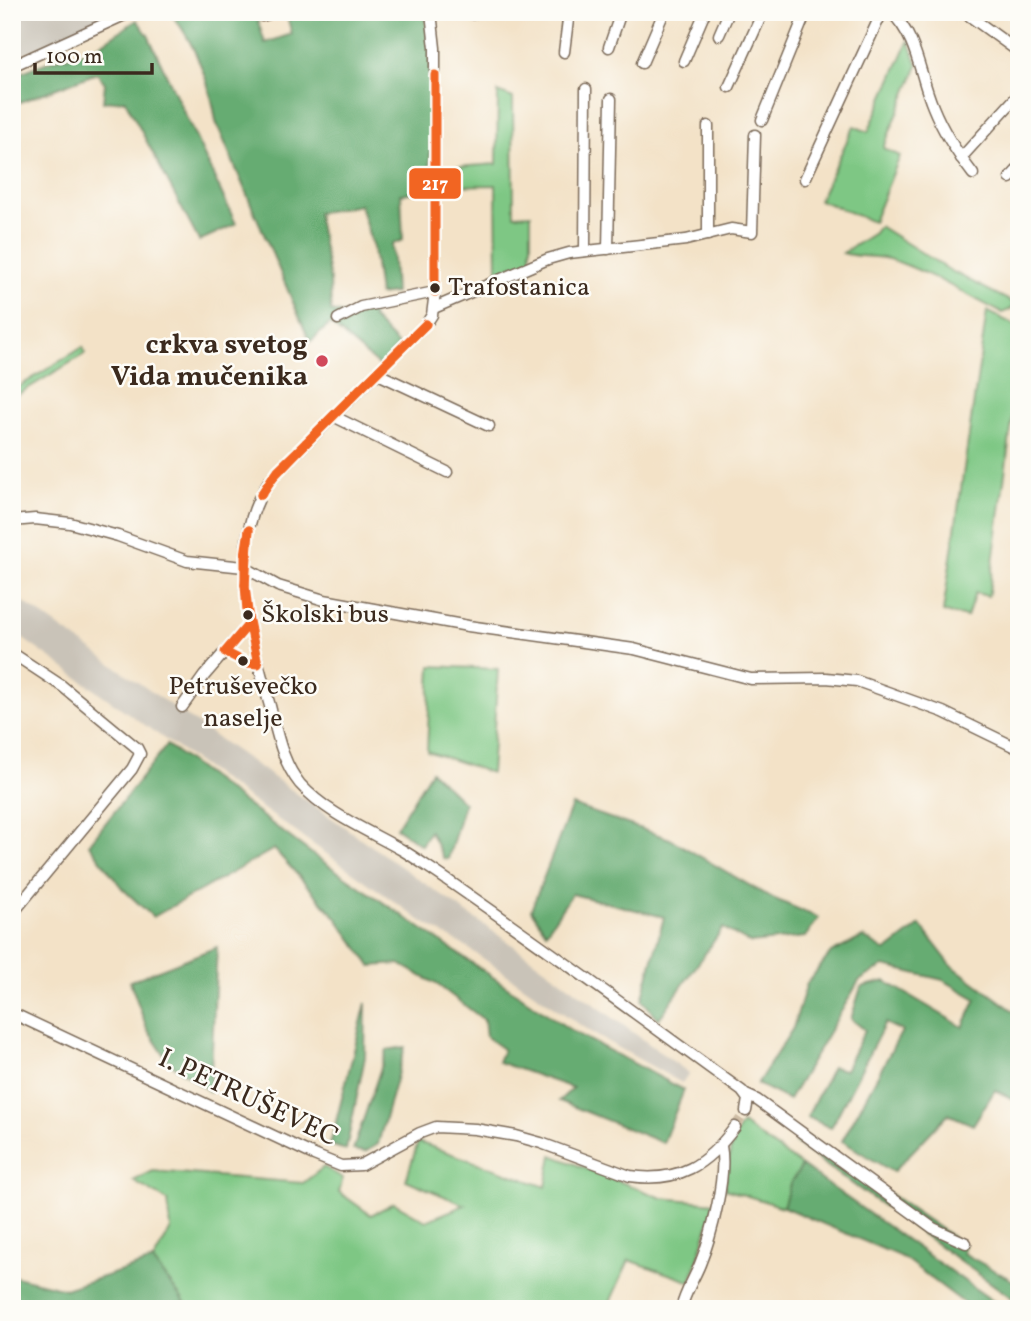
<svg xmlns="http://www.w3.org/2000/svg" width="1031" height="1321" viewBox="0 0 1031 1321" font-family="Vollkorn,serif">
<rect width="100%" height="100%" fill="#fdfcf7"/>
<filter id="ink" filterUnits="userSpaceOnUse"><feTurbulence type="fractalNoise" baseFrequency=".0143" numOctaves="2"/><feDisplacementMap in="SourceGraphic" scale="14" xChannelSelector="R" yChannelSelector="G"/><feConvolveMatrix kernelMatrix="1 2 1 2 8 2 1 2 1" color-interpolation-filters="sRGB"/></filter>
<filter id="wash" filterUnits="userSpaceOnUse"><feTurbulence type="fractalNoise" baseFrequency=".00686" numOctaves="4" result="noise"/><feDisplacementMap in="SourceGraphic" scale="28" xChannelSelector="R" yChannelSelector="G"/><feGaussianBlur stdDeviation="1.57" result="paint"/><feColorMatrix in="noise" values="0 0 0 0 0 0 0 0 0 0 0 0 0 0 0 0 0 1.4 0 .05"/><feComposite in="paint" operator="in"/></filter>
<g filter="url(#wash)">
<rect width="100%" height="100%" fill="#f3e2c7"/>
<!-- industrial -->
<g fill="#c9c3b8">
<polygon points="12,12 115,12 35,49 12,57"/>
<polygon points="12,594 514,946 689,1073 682,1083 592,1033 468,948 423,922 12,631"/>
</g>
<!-- green -->
<g fill="#7ec784" stroke="#5c7851" stroke-width="2">
<polygon points="909,40 918,66 883,148 900,156 873,222 819,200 854,126 868,132"/>
<polygon points="498,92 513,98 514,215 531,214 531,262 497,274 496,185 441,186 441,168 497,164"/>
<path d="M879,226L951,271L1016,304L1010,310L1002,313C965,294 931,273 892,260C876,255 859,258 843,253L874,233Z"/>
<polygon points="987,311 1019,327 1019,370 989,592 988,596 975,593 967,617 943,612"/>
<polygon points="83,347 85,353 83,355 12,398 12,391"/>
<polygon points="431,666 498,669 491,773 427,751"/>
<path d="M742,1124L802,1166L790,1184L783,1207L725,1189C728,1166 728,1143 742,1124Z"/>
<polygon points="418,1142 546,1187 552,1155 662,1198 715,1203 691,1282 629,1260 607,1309 190,1309 153,1261 171,1229 168,1201 133,1181 153,1171 303,1183 324,1167 343,1178 339,1192 371,1215 394,1203 426,1221 465,1205 406,1180"/>
</g>
<!-- forest -->
<g fill="#66ac72" stroke="#506b48" stroke-width="2">
<path d="M169,12H255L265,43L292,34L286,13L288,12H425L430,49V190L401,194L403,240L392,244L395,293L379,295L373,248L360,205L317,213L330,280L331,311C347,316 358,315 373,308L372,318L399,346L379,366L330,324L310,342L216,122C212,88 193,37 169,12Z"/>
<polygon points="137,20 148,35 236,224 199,241 125,100 103,102 105,83 97,73 12,105 12,76 53,60 90,51"/>
<polygon points="167,745 315,856 572,1031 684,1090 663,1143 559,1101 573,1088 498,1062 503,1049 486,1037 484,1020 438,985 400,964 371,966 335,916 274,849 153,917 122,888 89,844"/>
<polygon points="431,771 464,803 448,859 443,858 430,831 421,845 396,828"/>
<polygon points="572,805 670,839 768,896 819,918 805,937 750,943 723,928 659,1019 642,1000 664,917 572,894 546,932 531,910"/>
<polygon points="920,925 951,965 1019,1015 1019,1102 995,1090 973,1125 948,1114 893,1172 842,1141 902,1031 885,1023 831,1128 807,1117 832,1067 845,1070 865,1030 851,1019 861,987 885,981 963,1027 976,999 943,980 884,966 859,981 789,1100 757,1084 793,1028 807,983 831,953 863,937 886,951"/>
<polygon points="217,947 210,1092 169,1062 147,1029 130,981"/>
<polygon points="366,1003 365,1057 346,1150 330,1145"/>
<polygon points="405,1047 378,1144 365,1152 353,1150 387,1050"/>
<polygon points="801,1133 964,1245 963,1253 1019,1284 1019,1303 795,1143"/>
<polygon points="802,1166 1004,1309 972,1309 904,1258 783,1207 790,1184"/>
<polygon points="153,1261 189,1308 12,1309 12,1276 65,1289"/>
</g>
</g>
<g filter="url(#ink)">
<g fill="none" stroke-linecap="round" stroke-linejoin="round">
<!-- minor-tunnel -->
<polyline stroke="#cebda5" stroke-width="10" stroke-dasharray="10 5" stroke-linecap="butt" points="735,1127 746,1111"/>
<!-- minor casing -->
<g stroke="#7b6a59" stroke-width="13">
<g id="minor">
<polyline points="261,12 262,16 275,12"/>
<path d="M431,12L435,48V292L432,315L426,324L269,481C225,546 250,637 270,706C277,733 282,762 300,784C327,814 367,830 402,850C414,857 425,865 437,873C540,943 641,1018 742,1091L748,1099L746,1111"/>
<polyline points="472,12 473,14"/>
<path d="M891,12C918,38 919,74 933,107C943,132 957,153 973,174"/>
<polyline points="964,12 1019,52"/>
<polyline points="719,35 729,12"/>
<polyline points="609,47 621,12"/>
<polyline points="564,52 569,12"/>
<polyline points="684,61 705,12"/>
<polyline points="642,63 664,12"/>
<polyline points="12,66 131,12"/>
<polyline points="729,87 763,12"/>
<polyline points="762,120 806,12"/>
<polyline points="961,158 1019,94"/>
<polyline points="1010,178 1019,168"/>
<polyline points="805,179 882,12"/>
<polyline points="708,235 708,126"/>
<polyline points="608,249 611,99"/>
<polyline points="585,251 586,89"/>
<polyline points="434,308 548,259 569,253 686,240 731,229 752,232 755,135"/>
<polyline points="338,319 361,307 435,292"/>
<polyline points="376,373 489,426"/>
<polyline points="333,416 447,472"/>
<polyline points="12,521 35,519 70,523 118,536 187,561 244,567 278,586 324,600 468,626 634,649 751,679 826,678 857,681 943,712 1019,749"/>
<polyline points="12,653 62,686 137,748 140,754 132,769 12,914"/>
<polyline points="182,707 204,676 248,625"/>
<path d="M12,1013L314,1155L341,1166L361,1165L420,1133L436,1127L475,1129L516,1136L541,1143L630,1176C679,1183 707,1165 735,1127"/>
<polyline points="746,1095 757,1100 933,1228 966,1243"/>
<path d="M681,1309C685,1292 694,1279 700,1264C712,1235 727,1176 721,1146"/>
</g>
</g>
<!-- minor -->
<use href="#minor" stroke="#fff" stroke-width="10"/>
<!-- bus-1 casing -->
<g stroke="#fdfcf7" stroke-width="14">
<g id="bus-1">
<polyline points="435,75 435,292"/>
<polyline points="360,389 426,324"/>
<polyline points="360,389 426,324"/>
<polyline points="306,443 360,389"/>
<polyline points="306,443 360,389"/>
<polyline points="261,495 278,470 306,443"/>
<polyline points="261,495 272,478 306,443"/>
<polygon points="245,585 249,621 258,664 247,663 225,652 248,625"/>
<polyline points="245,585 245,555 249,530"/>
<polyline points="245,585 249,530"/>
</g>
</g>
<!-- bus-1 -->
<use href="#bus-1" stroke="#f26522" stroke-width="9"/>
</g>
</g>
<!-- markers -->
<g fill="#3b2a1e" stroke="#fdfcf7" stroke-width="2.5">
<circle cx="435" cy="288" r="6"/>
<circle cx="248" cy="615" r="6"/>
<circle cx="243" cy="661" r="6"/>
</g>
<circle fill="#d1495b" stroke="#fdfcf7" stroke-width="2.5" cx="322" cy="361" r="7"/>
<g text-anchor="middle" dominant-baseline="central" stroke-width="5" stroke-linejoin="round" paint-order="stroke">
<!-- bus labels -->
<g font-size="26" fill="#3b2a1e" stroke="#fdfcf7" text-anchor="start">
<text x="448" y="288">Trafostanica</text>
<text x="261" y="615">Školski bus</text>
<text x="243" y="687" text-anchor="middle">Petruševečko<tspan x="243" dy="32">naselje</tspan></text>
</g>
<!-- poi labels -->
<g font-size="28" font-weight="bold" fill="#3b2a1e" stroke="#fdfcf7" text-anchor="end">
<text x="308" y="345">crkva svetog<tspan x="308" dy="32">Vida mučenika</tspan></text>
</g>
<!-- street labels -->
<g font-size="28" fill="#3b2a1e" stroke="#fdfcf7">
<text transform="translate(248 1098) rotate(25)">I. PETRUŠEVEC</text>
</g>
</g>
<rect stroke="#fdfcf7" stroke-width="2.5" x="408" y="167" width="54" height="33" rx="7" fill="#f26522"/>
<g font-size="19" text-anchor="middle" font-weight="bold" fill="#fff">
<text x="435" y="190">217</text>
</g>
<!-- margin -->
<rect width="1031" height="1321" fill="none" stroke="#fdfcf7" stroke-width="42"/>
<!-- scale -->
<path d="M35 63v10h117v-10" fill="none" stroke="#3b2a1e" stroke-width="3.5"/>
<text x="46" y="63" font-size="21" fill="#3b2a1e" stroke="#fdfcf7" stroke-width="5" paint-order="stroke">100 m</text>
</svg>
